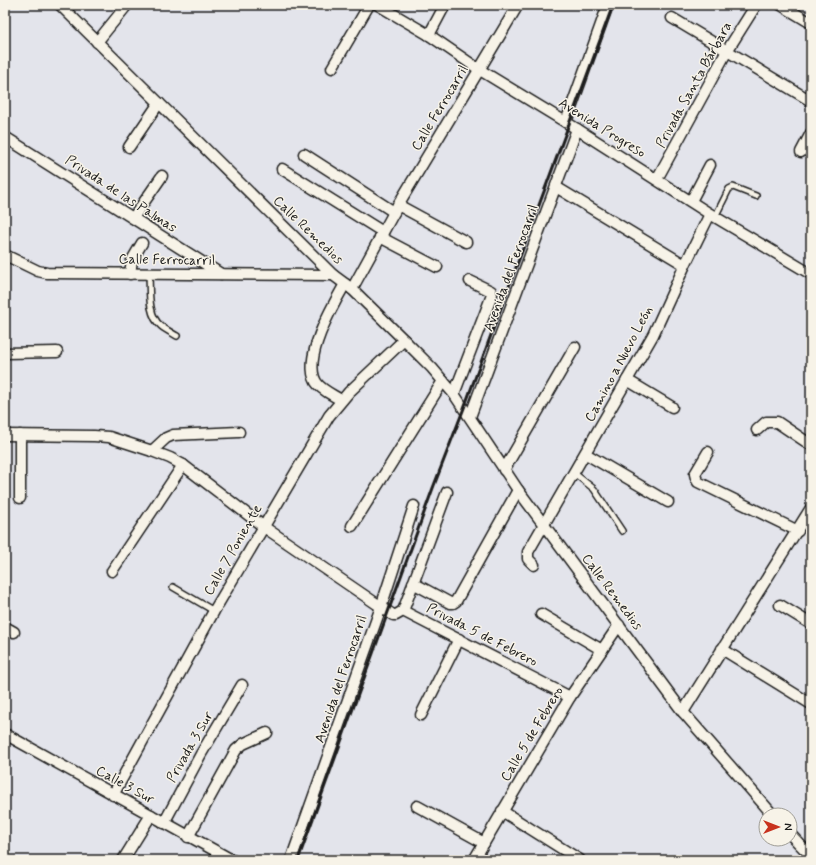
<svg xmlns="http://www.w3.org/2000/svg" width="816" height="865" viewBox="0 0 816 865" font-family="Mynerve,sans-serif">
<rect width="100%" height="100%" fill="#e3e4eb"/>
<filter id="ink" filterUnits="userSpaceOnUse"><feTurbulence type="fractalNoise" baseFrequency=".025" numOctaves="2"/><feDisplacementMap in="SourceGraphic" scale="8" xChannelSelector="R" yChannelSelector="G"/><feConvolveMatrix kernelMatrix="1 2 1 2 8 2 1 2 1" color-interpolation-filters="sRGB"/></filter>
<g filter="url(#ink)">
<g fill="none" stroke-linecap="round" stroke-linejoin="round">
<!-- lane casing -->
<g stroke="#1c1c1c" stroke-width="8">
<g id="lane">
<polyline points="715,217 729,189 733,187 756,196"/>
<path d="M149,274C150,290 147,315 161,326C166,330 172,333 177,336"/>
<polyline points="574,473 594,489 622,531"/>
<polyline points="173,587 214,611"/>
</g>
</g>
<!-- street casing -->
<g stroke="#1c1c1c" stroke-width="13">
<g id="street">
<polyline points="60,5 333,275 352,289 404,340 432,368 454,394 518,490 683,712 773,815"/>
<polyline points="378,5 429,35 480,70 577,129 710,214 811,274"/>
<polyline points="781,5 811,23"/>
<polyline points="672,18 811,101"/>
<polyline points="429,35 445,5"/>
<polyline points="97,42 127,5"/>
<polyline points="332,68 369,5"/>
<polyline points="566,122 608,5"/>
<polyline points="5,137 221,274"/>
<polyline points="129,147 159,103"/>
<polyline points="801,152 811,133"/>
<polyline points="304,154 394,212"/>
<polyline points="282,169 383,232"/>
<polyline points="657,179 727,51 756,5"/>
<polyline points="556,187 685,265"/>
<polyline points="691,201 710,165"/>
<polyline points="398,205 466,242"/>
<polyline points="133,218 162,176"/>
<polyline points="380,237 437,267"/>
<polyline points="5,255 38,271 47,273 333,275"/>
<polyline points="130,274 132,260 142,243"/>
<polyline points="352,289 398,205 518,5"/>
<polyline points="5,353 57,352"/>
<polyline points="627,380 672,407"/>
<polyline points="454,394 492,295 491,291 470,281"/>
<path d="M341,400C333,395 321,390 316,382C302,358 333,305 345,284"/>
<polyline points="470,417 577,129"/>
<polyline points="757,430 766,422 777,422 811,445"/>
<polyline points="5,435 94,436 109,437 152,451 170,458 183,465 264,527 393,615 396,615 403,611 570,697"/>
<polyline points="152,451 166,438 173,435 239,432"/>
<polyline points="708,452 695,474 696,478 698,482 798,531"/>
<polyline points="586,454 668,502"/>
<polyline points="504,470 575,347"/>
<polyline points="20,498 20,435"/>
<polyline points="352,526 443,381"/>
<polyline points="534,565 528,559 528,552 653,335 685,265 710,214"/>
<polyline points="112,571 183,465"/>
<polyline points="413,583 450,603 453,603 456,601 518,490"/>
<polyline points="780,605 811,624"/>
<polyline points="403,611 447,492"/>
<polyline points="541,614 602,650"/>
<polyline points="5,627 14,632"/>
<polyline points="722,649 811,704"/>
<polyline points="683,712 811,508"/>
<polyline points="421,715 459,639"/>
<polyline points="5,734 232,860"/>
<polyline points="113,795 214,611 329,416 349,392 404,340"/>
<polyline points="417,806 484,843"/>
<polyline points="502,811 580,860"/>
<polyline points="164,823 201,754 242,685"/>
<polyline points="790,834 811,856"/>
<polyline points="188,837 236,750 243,744 267,733"/>
<polyline points="123,860 151,815"/>
<polyline points="291,860 381,607 414,506"/>
<polyline points="474,860 570,697 619,625"/>
</g>
</g>
<!-- lane -->
<use href="#lane" stroke="#f7f3e8" stroke-width="5"/>
<!-- street -->
<use href="#street" stroke="#f7f3e8" stroke-width="10"/>
<!-- rail -->
<polyline stroke="#1c1c1c" stroke-width="3" points="298,860 433,488 464,408 613,5"/>
</g>
</g>
<g text-anchor="middle" dominant-baseline="central" stroke-width="3" stroke-linejoin="round" paint-order="stroke">
<!-- street labels -->
<g font-size="14" fill="#1c1c1c" stroke="#f7f3e8">
<text transform="translate(694 85) rotate(-61)">Privada Santa Bárbara</text>
<text transform="translate(440 108) rotate(-59)">Calle Ferrocarril</text>
<text transform="translate(602 128) rotate(32)">Avenida Progreso</text>
<text transform="translate(121 194) rotate(33)">Privada de las Palmas</text>
<text transform="translate(308 230) rotate(44)">Calle Remedios</text>
<text transform="translate(167 260) rotate(1)">Calle Ferrocarril</text>
<text transform="translate(511 268) rotate(-70)">Avenida del Ferrocarril</text>
<text transform="translate(619 364) rotate(-62)">Camino a Nuevo León</text>
<text transform="translate(233 550) rotate(-60)">Calle 7 Poniente</text>
<text transform="translate(612 592) rotate(53)">Calle Remedios</text>
<text transform="translate(482 635) rotate(27)">Privada 5 de Febrero</text>
<text transform="translate(341 679) rotate(-71)">Avenida del Ferrocarril</text>
<text transform="translate(532 734) rotate(-59)">Calle 5 de Febrero</text>
<text transform="translate(190 747) rotate(-60)">Privada 3 Sur</text>
<text transform="translate(125 785) rotate(29)">Calle 3 Sur</text>
</g>
</g>
<!-- margin -->
<rect width="816" height="865" fill="none" stroke="#f7f3e8" stroke-width="20"/>
<rect x="10" y="10" width="796" height="845" fill="none" stroke="#1c1c1c" stroke-width="1.5" filter="url(#ink)"/>
<!-- north arrow -->
<g transform="translate(778 827) rotate(90)"><circle r="19" fill="#f7f3e8" stroke="#9f9d96"/>
<path d="M0-3L7 15L0 10L-7 15Z" fill="#c8321e"/>
<text y="-6" font-size="11" font-weight="bold" text-anchor="middle" fill="#1c1c1c">N</text>
</g>
</svg>
